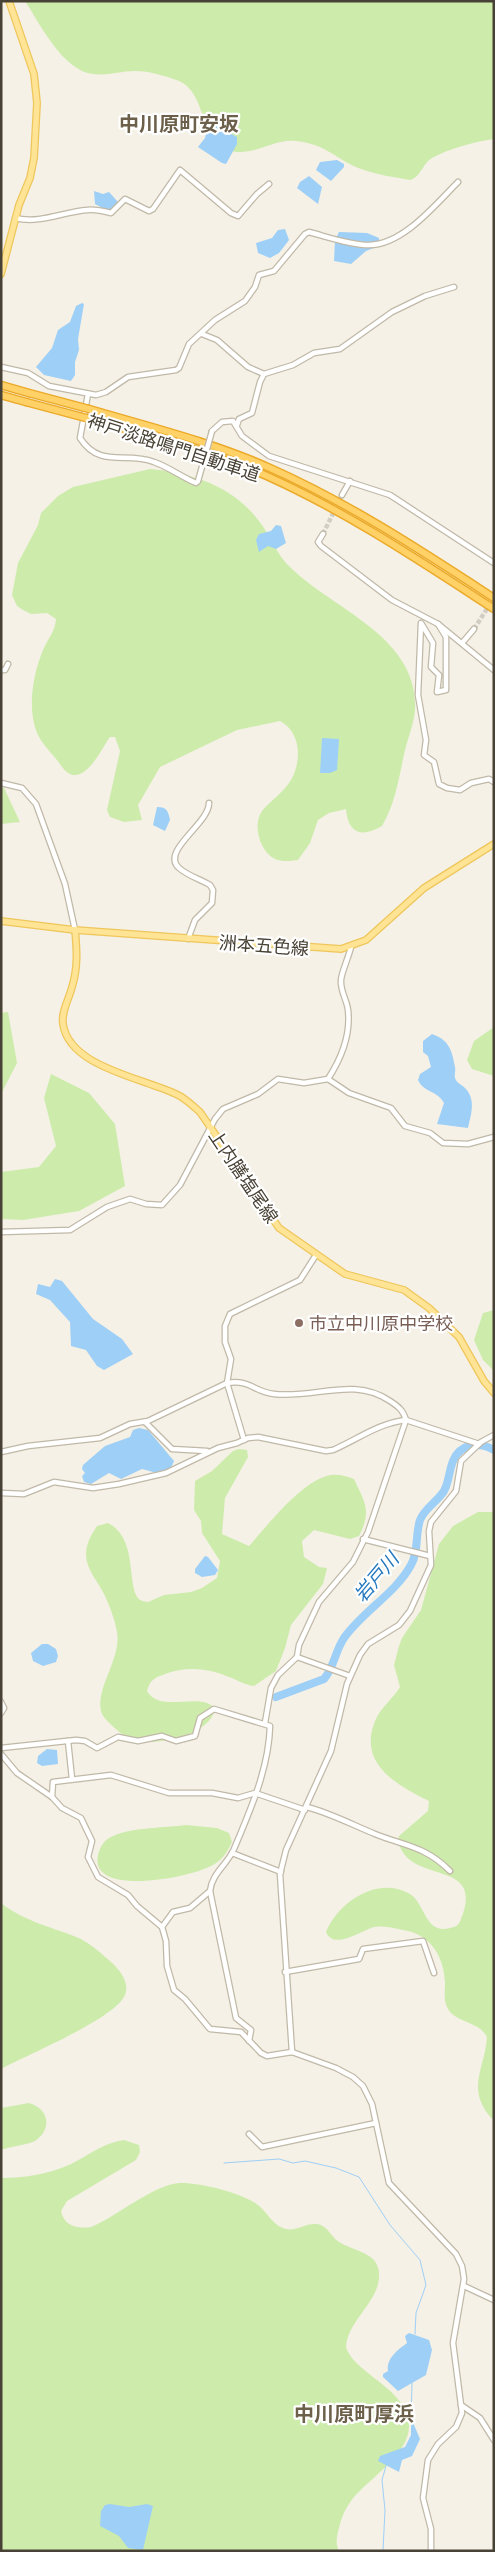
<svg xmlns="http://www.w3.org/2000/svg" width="495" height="2552" viewBox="0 0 495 2552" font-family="'Open Sans','Noto Sans JP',sans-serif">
<rect width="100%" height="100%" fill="#f5f1e6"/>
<!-- green -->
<g fill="#cdecac">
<path d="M25,1H494V139C474,142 450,148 432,158C422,164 422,176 410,180C394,177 377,175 361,169C336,160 327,144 296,141C272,138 250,160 226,149C199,136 206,93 179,81C166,76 149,71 135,71C121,71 107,76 93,74C63,71 40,24 25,1Z"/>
<path d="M150,469C195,473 238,488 264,528C273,542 278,556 291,568C334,610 419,637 415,710C414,723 408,738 405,750C399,777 396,802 382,826C362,838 348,834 346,809L329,813L318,820L310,843L298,860C291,861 282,862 275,859C260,852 252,825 262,811C271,800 284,792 291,780C302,761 301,732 280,721L237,730L160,767L138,805L142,820L124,822L110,817L107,810L120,751L115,737H110C101,749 82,793 62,767C54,755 43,746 37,733C27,708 33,674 43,650C48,638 55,632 56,619L47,613L31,614L23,610L17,606L12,595L18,563L38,525L41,513L58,496L73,487Z"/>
<polygon points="1,788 4,788 20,822 1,824"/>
<polygon points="8,1012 17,1063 1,1094 1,1013"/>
<polygon points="494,1027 494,1076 472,1069 467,1060 474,1041"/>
<polygon points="51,1074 89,1093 115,1124 125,1186 79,1211 23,1220 1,1219 1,1172 39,1167 56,1146 44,1098"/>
<polygon points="494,1310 494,1371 483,1360 474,1340 483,1313"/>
<path d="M239,1449L247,1450L248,1457L225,1498L222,1534L249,1546C268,1525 303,1479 331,1475C339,1474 346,1476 354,1479C365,1503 372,1510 359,1536L350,1539L314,1530L302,1541L304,1557L319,1567L327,1568L323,1584L291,1625L285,1648L276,1671L254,1686C244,1685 238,1680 229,1677C208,1668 186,1666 165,1674C154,1678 150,1680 147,1691C160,1714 199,1691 215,1708C214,1721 197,1732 186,1735C165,1742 135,1748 117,1730C113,1726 105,1720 102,1714C93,1691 122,1659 117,1632C115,1620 110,1607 105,1596C99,1583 86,1569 86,1555C86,1544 91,1535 97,1526L108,1523C141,1540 124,1592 142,1601L148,1602L164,1595L191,1592L202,1588L217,1578L220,1561L202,1533L201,1521L194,1510L195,1481L212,1471L233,1451Z"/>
<path d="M478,1512H494V2121C464,2089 485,2070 487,2037C479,2021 456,2023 448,2009C443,2000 445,1992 445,1983C444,1959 433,1937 408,1931C399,1929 384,1925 374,1927C362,1930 334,1951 326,1932C338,1902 378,1875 410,1894C425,1903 425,1935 450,1928C456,1927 459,1925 461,1919C483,1864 425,1881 404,1854C400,1848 397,1843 399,1836L428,1811L429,1801C394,1784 354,1761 378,1715C384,1705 394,1697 400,1687L394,1665L399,1646L402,1638L421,1610L439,1544L453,1526Z"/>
<path d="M186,1825L217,1828L229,1833L232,1842C228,1850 224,1858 216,1863C198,1877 88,1899 98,1855C100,1847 104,1840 111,1837C130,1827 165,1828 186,1825Z"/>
<path d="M1,1903C25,1922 53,1927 81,1939C92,1945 102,1954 111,1962C120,1970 130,1983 125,1995C116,2018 27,2055 1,2069Z"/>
<path d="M29,2103C50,2109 52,2130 35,2141C28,2145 11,2146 1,2150V2108Z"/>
<path d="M124,2140L139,2145L140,2152L136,2160L67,2201L61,2211C64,2226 77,2229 91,2227C116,2217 153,2185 179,2183C199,2182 243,2193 258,2205C267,2212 272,2224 283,2228C295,2233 304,2223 316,2224C328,2225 330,2236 339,2242C349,2248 364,2251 373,2259C376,2262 379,2268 379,2273C381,2301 348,2319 346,2347C354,2374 409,2389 409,2426C409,2456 367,2479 351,2501C345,2509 341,2518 339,2528C337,2535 335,2544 339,2551H1V2178C25,2178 49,2174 71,2164C89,2155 103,2143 124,2140Z"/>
</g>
<!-- water -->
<g fill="#9ecff7">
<polygon points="216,126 237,137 237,144 226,164 222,163 198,147 205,138 207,130"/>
<polygon points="337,160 344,164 344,167 331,181 316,170 320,162"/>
<polygon points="309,176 322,187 318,204 297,188 300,182"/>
<polygon points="94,191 103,194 109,192 118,202 110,212 95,204"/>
<polygon points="285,229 289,240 279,253 270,258 258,253 256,243 272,238 278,230"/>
<polygon points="339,232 367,233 379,238 379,246 366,251 351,264 334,261 335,240"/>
<polygon points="82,303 84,304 78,339 79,350 75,362 75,375 71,381 44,375 36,367 52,348 58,330 70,322 76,306"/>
<polygon points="276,525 281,526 286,543 276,549 268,546 259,552 256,540 259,534 271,531"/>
<polygon points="322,738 339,739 337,770 330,773 320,773"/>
<path d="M157,807C167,807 168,811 170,820L165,831L153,825Z"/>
<path d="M432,1034C449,1040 452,1050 455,1067C456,1071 454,1074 455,1078C457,1084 463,1085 466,1089C476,1101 471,1114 468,1128L437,1124L444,1103C438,1091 423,1092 418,1080L420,1074L431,1067L428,1056L423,1052V1041Z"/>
<polygon points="55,1279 62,1281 93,1319 122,1339 133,1354 104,1370 97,1366 86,1350 71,1346 70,1322 50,1300 36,1294 38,1284 50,1287"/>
<polygon points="139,1428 148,1430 174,1461 170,1470 157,1473 142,1469 121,1479 109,1473 91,1484 84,1482 82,1476 85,1473 82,1469 83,1465 105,1446 130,1437 133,1430"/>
<polygon points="205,1556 208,1557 218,1570 215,1575 202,1577 195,1573 195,1569"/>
<polygon points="42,1644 48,1644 56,1649 58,1656 56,1662 43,1666 33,1661 31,1653"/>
<polygon points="47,1749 57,1750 58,1764 42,1766 37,1763 38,1756"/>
<path d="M409,2333L429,2340L432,2350L426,2375L398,2391L383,2377V2374L388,2371C386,2358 399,2349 407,2343L405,2336Z"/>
<polygon points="411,2418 420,2439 412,2456 402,2460 399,2472 378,2461 380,2456 405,2447 411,2435"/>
<polygon points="110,2504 129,2507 147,2504 153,2506 143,2550 128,2548 119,2536 100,2526 101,2511 105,2505"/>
</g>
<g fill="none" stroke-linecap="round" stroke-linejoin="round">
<!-- stream -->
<g stroke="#9ecff7" stroke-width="1">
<polyline points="224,2163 279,2159 293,2163 305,2161 336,2168 359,2177 390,2225 420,2260 426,2285 416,2313 415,2334"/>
<polyline points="411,2420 412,2383"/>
<polyline points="383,2551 385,2510 382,2480 386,2466"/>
</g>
<!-- river -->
<path stroke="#9ecff7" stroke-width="8" d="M276,1697L324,1679C334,1668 335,1651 344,1638C363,1611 395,1594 411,1565C419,1551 415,1535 420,1520C425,1508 437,1502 444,1491C449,1482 449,1471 453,1461C460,1444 478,1441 494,1450"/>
<!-- minor-tunnel -->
<g stroke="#d2cec3" stroke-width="4.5" stroke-dasharray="4.5 2" stroke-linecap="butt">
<polyline points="323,534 342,495"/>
<polyline points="474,629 494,598"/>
</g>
<!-- minor casing -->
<g stroke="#c1b9a8" stroke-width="7">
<g id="minor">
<path d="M15,218C40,224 63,212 87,210C95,209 103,211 111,213L125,199L149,211L153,209L180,170L231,213L238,216L257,194L269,184"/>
<polyline points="202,334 217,340 248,367 264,374 293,365 314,353 340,349 392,312 425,296 454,287"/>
<path d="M1,367L28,373L49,386L96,395L106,392L128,377L176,370L179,368L189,344L215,320L245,301L255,287L259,275L274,271L305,234L309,232C328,237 350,245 369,245C403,245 436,204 458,182"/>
<path d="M88,394L80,438C100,469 126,451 154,462C169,467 181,477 196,483L198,481"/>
<polyline points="237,425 239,419 252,413 260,382 264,374"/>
<polyline points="212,431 222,422 233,421 242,436 269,456 390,495 494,563"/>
<polyline points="342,495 350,481"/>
<polyline points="323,534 318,542 321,546 392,600 438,624 494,670"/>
<polyline points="438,624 446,637 446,690 437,692 439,675 431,667 433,643 421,623 418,695 426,740 424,755 434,762 439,784 447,788 460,790 471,783 489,779 494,782"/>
<polyline points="463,642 474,629"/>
<polyline points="1,670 5,670 8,664"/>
<polyline points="1,783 22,788 36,804 65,884 75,930"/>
<path d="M188,939L195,920L212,903L213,890L210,885C200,879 188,876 179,868C160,851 209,824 209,803"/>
<path d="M328,1079C341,1059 351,1035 348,1010C347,1000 340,991 341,980C341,974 349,956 351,947"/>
<polyline points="1,1232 70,1230 107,1207 130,1199 146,1204 162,1205 180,1185 215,1119 223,1109 258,1094 278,1079 304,1083 328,1079 349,1093 391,1108 405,1126 430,1133 443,1143 468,1144 494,1137"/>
<polyline points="145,1422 172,1449 207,1451"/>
<polyline points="244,1440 227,1383 231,1359 225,1342 225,1326 230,1314 300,1280 316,1255"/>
<path d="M1,1452L28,1446L100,1438L130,1424L148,1421L227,1383C250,1379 254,1392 274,1394C315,1399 353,1376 390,1401C399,1407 403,1410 406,1420L368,1532L353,1562L319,1602L299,1645L297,1657L278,1675L271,1688L265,1723"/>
<path d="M1,1493L24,1494L54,1482L93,1488L119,1484L166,1473L218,1448L237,1443L248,1438L258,1437L326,1451L333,1450C358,1439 379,1423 406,1420L479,1444"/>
<polyline points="363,1539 430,1556"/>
<polyline points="297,1657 350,1676"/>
<polyline points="1,1702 4,1708 1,1713"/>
<polyline points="68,1741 72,1779"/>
<path d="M1,1748L76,1740L85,1741L97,1748L118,1737L138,1741L162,1736L176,1741L195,1736L200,1718L214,1709L270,1726C269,1768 250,1811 234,1849C227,1865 212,1873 210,1891L236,2018L251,2030L249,2041"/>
<polyline points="1,1754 17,1773 52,1797 62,1808 81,1818 92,1841 88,1857 98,1877 128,1895 137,1906 162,1927 166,1941 167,1966 174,1990 185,1999 210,2029 241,2032 261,2053 267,2056 292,2052 336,2068 353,2077 363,2086 372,2104 389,2183 456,2254 462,2266 464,2279 453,2343 462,2413 456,2427 438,2444 428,2460 423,2498 431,2529 431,2551"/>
<polyline points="52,1797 53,1782 111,1775 169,1793 212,1793 238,1798 255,1793 305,1810"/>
<path d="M307,1807C330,1813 353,1825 375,1834C405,1846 425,1846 450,1871"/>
<polyline points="232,1853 281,1872"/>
<polyline points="162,1927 173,1912 190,1908 210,1891"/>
<polyline points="285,1972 359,1959 363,1949 423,1941 434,1973"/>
<polyline points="292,2052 280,1874 286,1850 331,1751 347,1684 360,1655 368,1644 399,1625 410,1611 431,1565 429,1531 431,1522 456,1491 461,1461 481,1442 494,1435"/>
<polyline points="249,2134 262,2147 376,2123"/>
<polyline points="464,2286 494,2300"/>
<polyline points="461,2405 480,2418 494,2440"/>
</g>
</g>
<!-- major casing -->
<g stroke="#eec65b" stroke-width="8">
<g id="major">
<polyline points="1,274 19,205 30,178 34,158 37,103 34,74 9,1"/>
<polyline points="1,921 75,930 341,949 366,940 424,888 494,844"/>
<path d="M75,930C77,950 78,968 72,987C69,999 61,1012 63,1024C69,1067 143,1078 176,1094C185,1098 192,1105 200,1112L279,1228L345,1274L404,1290L429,1308L459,1337L484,1381L494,1393"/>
</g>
</g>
<!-- highway casing -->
<g stroke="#ebaa2a" stroke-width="9">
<g id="highway">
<polyline points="1,385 29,393"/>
<polyline points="1,395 26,402"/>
<path d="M89,409C150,427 212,442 270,468C349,503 422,551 494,598"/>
<path d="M86,418C146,435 209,451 267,476C347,512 420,561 494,609"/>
</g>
</g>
<!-- minor -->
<use href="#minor" stroke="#fff" stroke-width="4.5"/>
<!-- major -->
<use href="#major" stroke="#ffe495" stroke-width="5.5"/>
<!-- highway -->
<use href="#highway" stroke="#ffd167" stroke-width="6"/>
<!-- minor-bridge casing -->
<g stroke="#c1b9a8" stroke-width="7" stroke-linecap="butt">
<polyline id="minor-bridge" points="198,481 212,431"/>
</g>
<!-- highway-bridge casing -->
<g stroke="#ebaa2a" stroke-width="9" stroke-linecap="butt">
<g id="highway-bridge">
<polyline points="29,393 89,409"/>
<polyline points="26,402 86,418"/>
</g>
</g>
<!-- minor-bridge -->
<use href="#minor-bridge" stroke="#fff" stroke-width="4.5"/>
<!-- highway-bridge -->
<use href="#highway-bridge" stroke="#ffd167" stroke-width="6"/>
</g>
<!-- markers -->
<circle fill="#8d6e63" stroke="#fff" stroke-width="2" cx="299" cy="1323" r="5"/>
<g text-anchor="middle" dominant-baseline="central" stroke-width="4.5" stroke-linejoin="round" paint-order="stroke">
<!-- street labels -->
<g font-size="18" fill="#484135" stroke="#fff">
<text transform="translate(174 447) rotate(18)">神戸淡路鳴門自動車道</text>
<text transform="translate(264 945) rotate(4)">洲本五色線</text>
<text transform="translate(244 1176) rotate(56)">上内膳塩尾線</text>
</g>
<!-- education labels -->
<g font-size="18" fill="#785e54" stroke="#fff" text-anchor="start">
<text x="309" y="1323">市立中川原中学校</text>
</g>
<!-- water labels -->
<g font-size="19" font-style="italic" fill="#2478be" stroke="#fff">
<text transform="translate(376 1577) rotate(-50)">岩戸川</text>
</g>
<!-- quarter labels -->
<g font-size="20" font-weight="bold" fill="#6c604b" stroke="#fff">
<text x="179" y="123">中川原町安坂</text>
<text x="354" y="2413">中川原町厚浜</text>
</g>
</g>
<!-- border -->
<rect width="495" height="2552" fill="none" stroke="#484135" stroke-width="5"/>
</svg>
